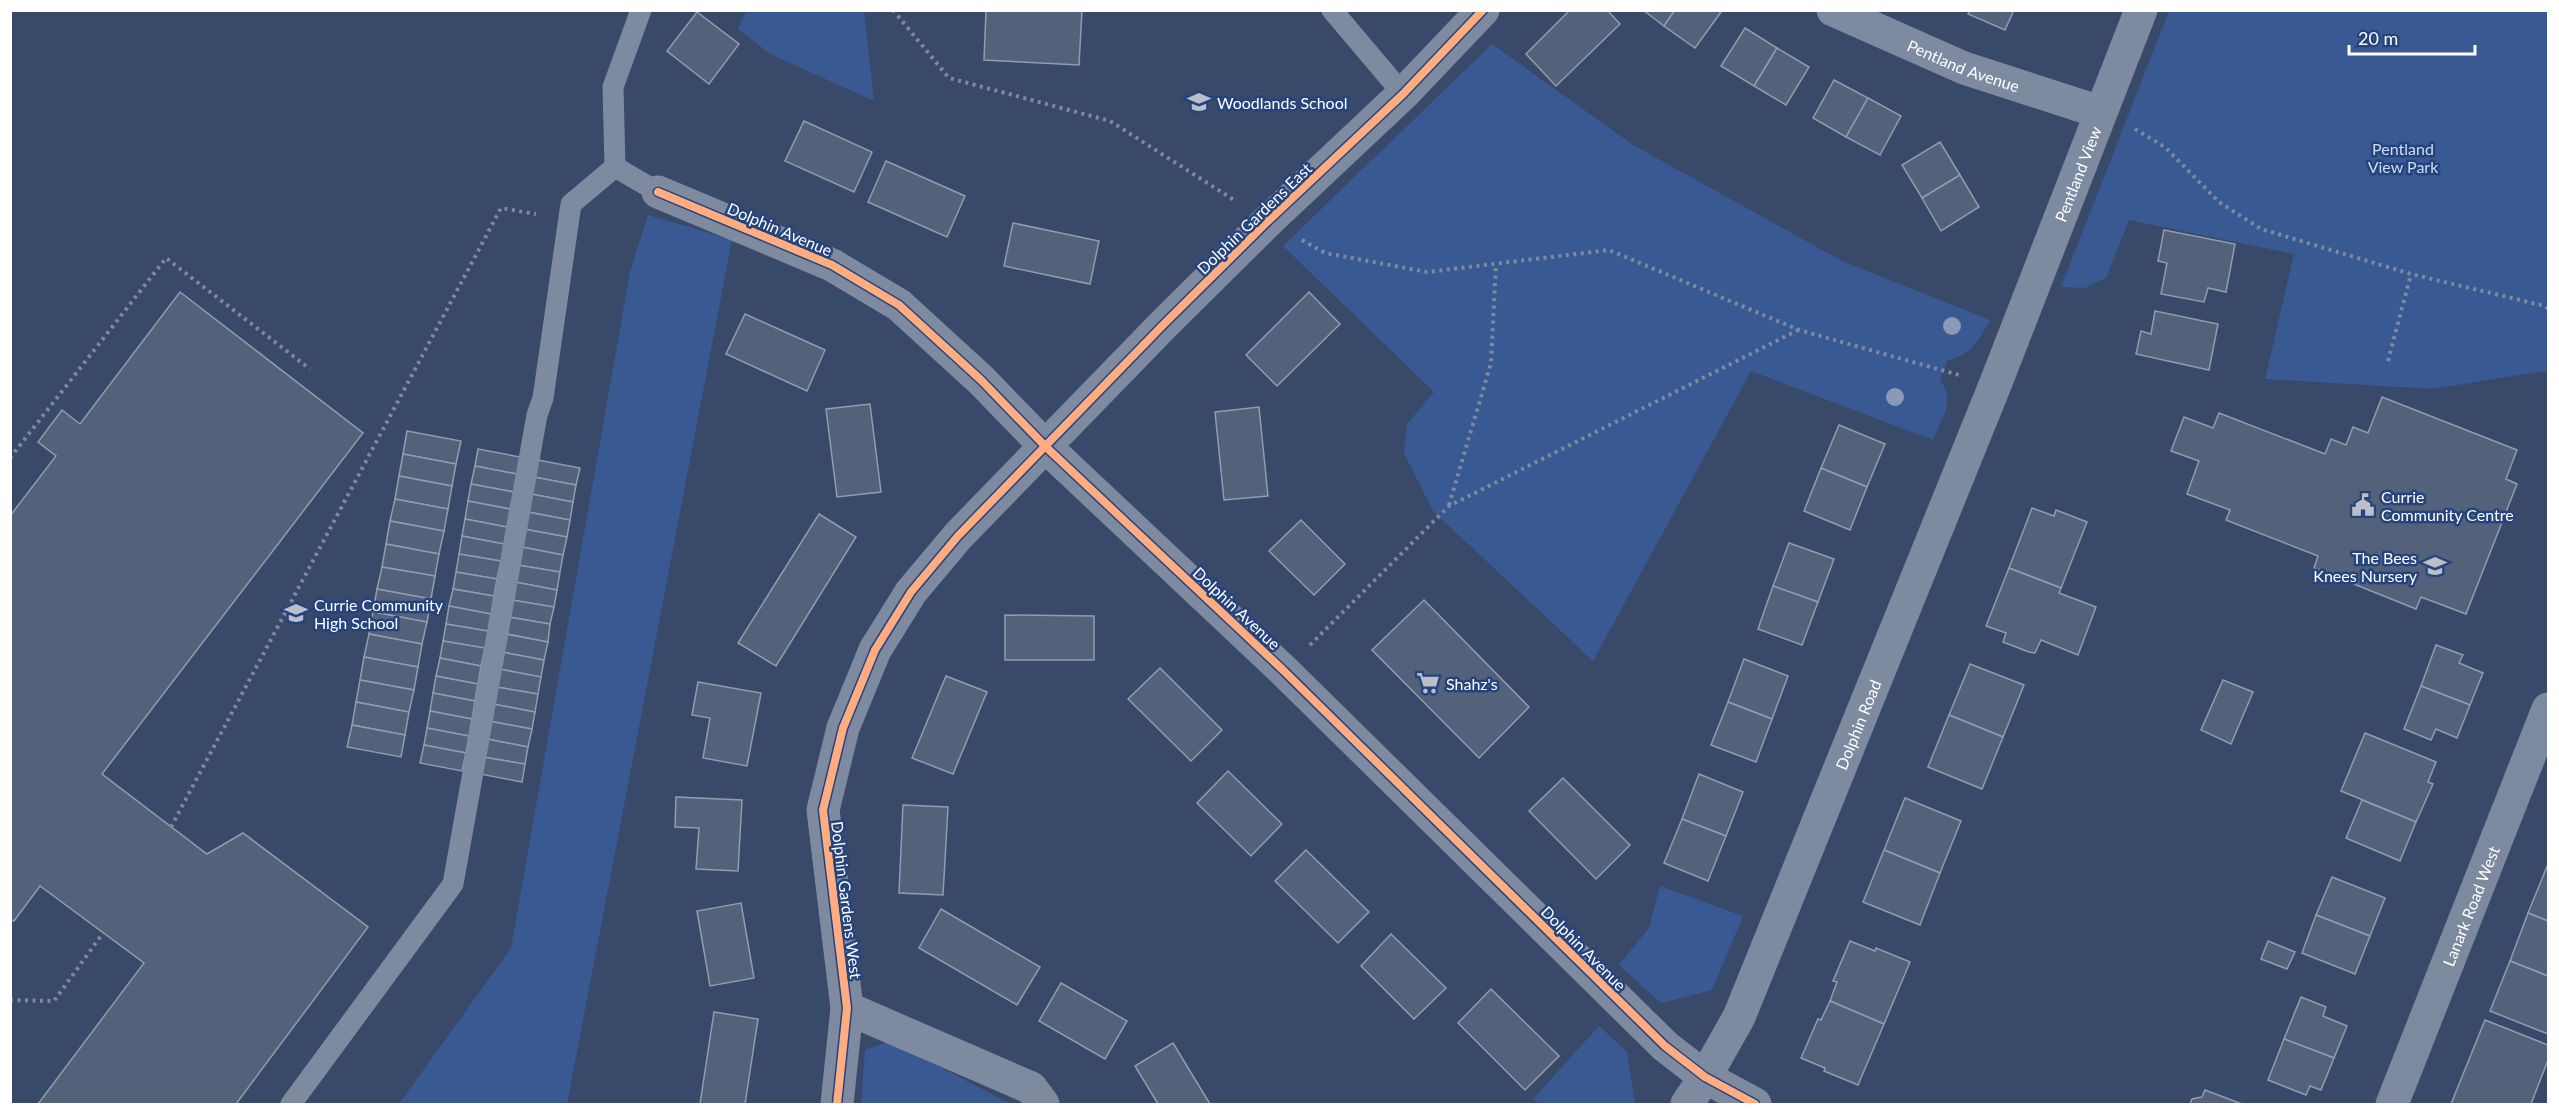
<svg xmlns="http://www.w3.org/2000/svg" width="2559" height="1115" viewBox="0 0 2559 1115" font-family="Lato,sans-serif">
<rect width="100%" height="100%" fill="#394969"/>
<!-- green -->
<g fill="#395993">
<polygon points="746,11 864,11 874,101 770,54 738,29"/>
<polygon points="2169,11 2548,11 2548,372 2544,371 2433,389 2265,379 2294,254 2129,220 2106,278 2085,288 2061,287"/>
<path d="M1492,44L1633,145L1842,261L1990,320C1977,343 1973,353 1947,361L1940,380C1956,401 1942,418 1933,440L1751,371L1593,661L1433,511L1404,453L1407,424L1434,392L1283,246Z"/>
<polygon points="648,215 732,240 567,1104 399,1104 511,948 630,272"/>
<polygon points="1660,886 1743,916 1712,990 1661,1003 1619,965 1649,928"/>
<polygon points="1599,1026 1627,1052 1635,1104 1540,1104 1533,1099"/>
<polygon points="890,1041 1011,1104 861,1104 865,1050"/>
</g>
<!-- building -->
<g fill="#54617a" stroke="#929cae" stroke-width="1.5">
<polygon points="986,10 1082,10 1079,65 984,60"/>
<polygon points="1570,10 1607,10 1620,24 1556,86 1526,54"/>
<polygon points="1643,10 1675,10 1664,26"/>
<polygon points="1675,10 1719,10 1721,12 1695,48 1664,26"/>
<polygon points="1970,10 2014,10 2005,30 1968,14"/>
<polygon points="697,12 739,44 709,84 667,51"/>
<polygon points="1745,28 1777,48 1754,86 1721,66"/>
<polygon points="1777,48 1809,67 1786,105 1754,86"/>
<polygon points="1834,80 1868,98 1846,137 1813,118"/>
<polygon points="1868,98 1901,116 1880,155 1846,137"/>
<polygon points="804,121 872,152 854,192 785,161"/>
<polygon points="1940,142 1960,175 1922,198 1902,165"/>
<polygon points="886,161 965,196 947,237 868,202"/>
<polygon points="1960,175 1979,207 1941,231 1922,198"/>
<polygon points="1013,223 1099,241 1090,284 1004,266"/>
<polygon points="2164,230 2235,244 2226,292 2208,288 2204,302 2161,294 2167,263 2158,261"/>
<polygon points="180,292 363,433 102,774 207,854 243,833 368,927 236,1104 38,1104 144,963 40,886 14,921 10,919 10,516 56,456 38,442 62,410 80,424"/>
<polygon points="1309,292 1340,324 1277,386 1246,355"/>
<polygon points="2155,311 2218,324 2209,370 2136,354 2141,331 2151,334"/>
<polygon points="745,314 825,350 807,391 726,354"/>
<polygon points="2382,397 2517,450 2506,479 2517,484 2466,614 2421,597 2416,609 2314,568 2318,556 2226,520 2230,510 2187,494 2199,461 2171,451 2184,417 2213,428 2219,413 2325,454 2331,439 2346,445 2353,427 2368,433"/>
<polygon points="870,404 881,492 837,497 826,409"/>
<polygon points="1259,407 1268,496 1224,500 1215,412"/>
<polygon points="1839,425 1885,444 1867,487 1821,468"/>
<polygon points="407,431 461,441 456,464 403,454"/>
<polygon points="478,449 520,457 517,474 475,466"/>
<polygon points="403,454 456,464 452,486 399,476"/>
<polygon points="538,460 580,468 576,485 534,477"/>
<polygon points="475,466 517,474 514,492 471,484"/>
<polygon points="1821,468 1867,487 1850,530 1804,511"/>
<polygon points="399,476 452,486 448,509 395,499"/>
<polygon points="534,477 576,485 573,502 531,494"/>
<polygon points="471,484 514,492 510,509 468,501"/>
<polygon points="531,494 573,502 570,520 528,512"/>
<polygon points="395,499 448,509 444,531 390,521"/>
<polygon points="468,501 510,509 507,527 465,519"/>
<polygon points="2032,508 2054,516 2056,510 2087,522 2061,588 2009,568"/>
<polygon points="528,512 570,520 567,537 524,529"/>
<polygon points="819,514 856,537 776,666 738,643"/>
<polygon points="465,519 507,527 504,544 462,536"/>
<polygon points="1301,520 1345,564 1314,595 1269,551"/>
<polygon points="390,521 444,531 439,554 386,544"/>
<polygon points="524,529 567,537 563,555 522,547"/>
<polygon points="462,536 504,544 501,561 459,554"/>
<polygon points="1789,543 1834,559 1818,602 1773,586"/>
<polygon points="386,544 439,554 435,576 382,567"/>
<polygon points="522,547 563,555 560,572 518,565"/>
<polygon points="459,554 501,561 497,579 456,572"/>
<polygon points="518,565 560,572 557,590 515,582"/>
<polygon points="382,567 435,576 431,599 377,589"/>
<polygon points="2009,568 2061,588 2059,593 2096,607 2078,655 2041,640 2035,653 2029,652 2003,642 2006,633 1986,626"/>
<polygon points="456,572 497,579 494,596 453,589"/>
<polygon points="515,582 557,590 554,607 512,600"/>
<polygon points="1773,586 1818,602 1802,645 1758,629"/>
<polygon points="377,589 431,599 427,622 373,612"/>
<polygon points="453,589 494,596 491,614 449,606"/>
<polygon points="512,600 554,607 550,624 509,617"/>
<polygon points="1424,600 1529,707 1479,758 1372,650"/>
<polygon points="449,606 491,614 488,631 446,624"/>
<polygon points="373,612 427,622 422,644 369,634"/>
<polygon points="1005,615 1094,616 1094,660 1005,660"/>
<polygon points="509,617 550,624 548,642 506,634"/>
<polygon points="446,624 488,631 485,648 443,641"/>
<polygon points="369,634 422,644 418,667 364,657"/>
<polygon points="506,634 548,642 544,660 502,652"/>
<polygon points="443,641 485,648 481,666 440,658"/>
<polygon points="2436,645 2463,655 2459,663 2483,673 2470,705 2421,686"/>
<polygon points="502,652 544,660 541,677 499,669"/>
<polygon points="364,657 418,667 414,690 360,680"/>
<polygon points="440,658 481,666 478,684 436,676"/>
<polygon points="1744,659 1788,676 1772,719 1728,702"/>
<polygon points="1970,664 2024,685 2003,737 1949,715"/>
<polygon points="1160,668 1222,730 1191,761 1128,699"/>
<polygon points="499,669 541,677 538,694 496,687"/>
<polygon points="436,676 478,684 475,701 433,693"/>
<polygon points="946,676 987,692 953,774 912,758"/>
<polygon points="360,680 414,690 409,712 356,702"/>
<polygon points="2223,680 2253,692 2231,744 2201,730"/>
<polygon points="698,682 761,693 747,766 703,758 710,718 692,715"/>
<polygon points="2421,686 2470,705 2457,738 2436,729 2431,740 2404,729"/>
<polygon points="496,687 538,694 535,712 493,704"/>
<polygon points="433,693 475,701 472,719 430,711"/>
<polygon points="356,702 409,712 405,735 352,725"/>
<polygon points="1728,702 1772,719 1756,762 1711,745"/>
<polygon points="493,704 535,712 532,729 489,721"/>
<polygon points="430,711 472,719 469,736 427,728"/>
<polygon points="1949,715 2003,737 1982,789 1928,767"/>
<polygon points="489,721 532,729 528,747 487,739"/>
<polygon points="352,725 405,735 401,757 347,747"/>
<polygon points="427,728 469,736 466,753 424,745"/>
<polygon points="2365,733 2436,762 2428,782 2433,784 2416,822 2341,791"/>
<polygon points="487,739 528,747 525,764 483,757"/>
<polygon points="424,745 466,753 462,771 420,763"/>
<polygon points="483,757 525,764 522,782 480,774"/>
<polygon points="1228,771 1282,824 1251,856 1197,803"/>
<polygon points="1699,774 1743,792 1726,836 1682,819"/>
<polygon points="1563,778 1630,845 1596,879 1529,811"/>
<polygon points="676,797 742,800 738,871 696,869 699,828 675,827"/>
<polygon points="1905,798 1961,821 1940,873 1884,850"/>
<polygon points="2362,800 2416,822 2400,861 2346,838"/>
<polygon points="903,805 948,807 943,895 899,893"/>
<polygon points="1682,819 1726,836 1708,881 1664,863"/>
<polygon points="1306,850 1369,912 1338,943 1275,881"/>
<polygon points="1884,850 1940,873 1920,925 1863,902"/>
<polygon points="2548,864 2548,921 2528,913"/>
<polygon points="2332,877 2385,898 2370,936 2316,915"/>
<polygon points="741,903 754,978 710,986 697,911"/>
<polygon points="941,909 1040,967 1017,1005 919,948"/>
<polygon points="2528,913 2548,921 2548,976 2510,961"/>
<polygon points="2316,915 2370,936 2355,974 2302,953"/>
<polygon points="1391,934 1446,988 1414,1019 1361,966"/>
<polygon points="1850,941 1875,951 1876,948 1910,962 1884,1024 1830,1001 1837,982 1833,981"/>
<polygon points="2268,941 2295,952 2287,969 2261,959"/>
<polygon points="2510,961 2548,976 2548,1034 2490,1011"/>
<polygon points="1061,983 1127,1021 1105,1059 1039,1021"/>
<polygon points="1491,989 1559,1056 1525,1090 1458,1023"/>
<polygon points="2301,997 2326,1007 2323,1016 2347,1026 2334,1058 2284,1039"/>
<polygon points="1830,1001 1884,1024 1858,1085 1824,1071 1825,1068 1801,1058 1818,1019 1821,1020"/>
<polygon points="714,1012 758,1019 745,1104 700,1104"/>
<polygon points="2485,1020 2548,1045 2548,1060 2531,1104 2451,1104"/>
<polygon points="2284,1039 2334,1058 2321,1090 2310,1086 2306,1095 2268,1080"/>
<polygon points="1173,1043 1210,1104 1158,1104 1135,1066"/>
<polygon points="2205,1090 2242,1104 2190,1104 2192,1099 2202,1097"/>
</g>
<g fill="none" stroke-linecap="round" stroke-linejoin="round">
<!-- path -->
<g stroke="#7e8aa0" stroke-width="4" stroke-dasharray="3 4.5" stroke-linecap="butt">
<polyline points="893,10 949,78 1110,121 1234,200"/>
<polyline points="2135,129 2165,147 2219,202 2261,229 2411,274 2545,306 2548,309"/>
<polyline points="1302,240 1325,253 1427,272 1609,250 1799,330 1959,375"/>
<polyline points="2388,361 2411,274"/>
<polyline points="10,458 166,258 310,369"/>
<polyline points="1449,505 1491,363 1496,264"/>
<polyline points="1310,645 1449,506 1798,330"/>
<polyline points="171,827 501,208 536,214"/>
<polyline points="10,1000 54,1001 103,933"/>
</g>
<!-- service -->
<g stroke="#7e8aa0" stroke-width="21">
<polyline points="1332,10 1403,94"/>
<polyline points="615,167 613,87 641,10"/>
<polyline points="615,167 658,192"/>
<polyline points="291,1104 453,884 537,415 543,398 571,204 615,167"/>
</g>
<!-- minor -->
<g stroke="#7e8aa0" stroke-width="33">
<path id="s1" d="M1833,10L1964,68L2100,112"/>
<polyline points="658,192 832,265 899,305 981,380 1046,447 1284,671 1665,1046 1705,1077 1755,1104"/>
<polyline points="847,1008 1031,1088 1043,1104"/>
<polyline points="837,1104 847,1008 823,810 843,728 875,650 911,592 958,536 1163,325 1268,221 1403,94 1483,10"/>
<path id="s2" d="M1687,1104L1705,1077L1739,1017L1995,385L2141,10"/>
</g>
<!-- primary -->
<path stroke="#7d899f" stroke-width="33" id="s3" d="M2392,1104L2548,709"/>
<!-- cycleway casing -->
<g stroke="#25437d" stroke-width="11">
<g id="cycleway">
<polyline points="658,192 832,265 899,305 981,380 1046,447 1284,671 1665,1046 1705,1077 1755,1104"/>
<polyline points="837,1104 847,1008 823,810 843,728 875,650 911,592 958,536 1163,325 1268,221 1403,94 1483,10"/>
</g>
</g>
<!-- cycleway -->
<use href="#cycleway" stroke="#ffac80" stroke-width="8"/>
</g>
<!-- trees -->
<g fill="#8a99b5">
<circle cx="1952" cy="326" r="9"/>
<circle cx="1895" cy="397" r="9"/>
</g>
<!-- icons -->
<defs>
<g id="school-bare" transform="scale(1.8)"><path d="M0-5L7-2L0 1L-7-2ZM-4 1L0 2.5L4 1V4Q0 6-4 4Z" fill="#babfca" stroke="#25437d" stroke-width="2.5" paint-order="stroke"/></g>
<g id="civic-bare" transform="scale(1.8)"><path d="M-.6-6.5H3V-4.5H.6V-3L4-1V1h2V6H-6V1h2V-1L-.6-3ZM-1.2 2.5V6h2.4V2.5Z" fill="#babfca" stroke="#25437d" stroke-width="2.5" paint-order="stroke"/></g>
<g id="supermarket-bare" transform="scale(1.8)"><path d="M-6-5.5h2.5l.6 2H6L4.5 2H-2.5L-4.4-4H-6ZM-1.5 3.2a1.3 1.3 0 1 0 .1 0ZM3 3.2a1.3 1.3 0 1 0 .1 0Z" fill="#babfca" stroke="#25437d" stroke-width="2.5" paint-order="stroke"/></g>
</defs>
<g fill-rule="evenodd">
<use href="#school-bare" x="1199" y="102"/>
<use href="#civic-bare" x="2363" y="505"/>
<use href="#school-bare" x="2435" y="566"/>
<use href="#school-bare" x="296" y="613"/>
<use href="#supermarket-bare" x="1428" y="683"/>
</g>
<g text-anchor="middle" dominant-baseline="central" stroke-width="5" stroke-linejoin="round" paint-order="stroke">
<!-- street labels -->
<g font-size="16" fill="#fff" stroke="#25437d">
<text stroke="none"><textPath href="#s1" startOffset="142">Pentland Avenue</textPath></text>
<text stroke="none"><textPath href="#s2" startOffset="1010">Pentland View</textPath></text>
<text transform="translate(1254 218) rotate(-44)">Dolphin Gardens East</text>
<text transform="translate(780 229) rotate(23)">Dolphin Avenue</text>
<text transform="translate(1237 608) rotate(43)">Dolphin Avenue</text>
<text stroke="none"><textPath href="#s2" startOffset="417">Dolphin Road</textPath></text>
<text transform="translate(847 900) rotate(83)">Dolphin Gardens West</text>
<text stroke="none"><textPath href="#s3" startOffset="213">Lanark Road West</textPath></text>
<text transform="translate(1584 948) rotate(45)">Dolphin Avenue</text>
</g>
<!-- poi labels -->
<g font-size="16" fill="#fff" stroke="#25437d" text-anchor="start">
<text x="1217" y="102">Woodlands School</text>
<text x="2381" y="496">Currie<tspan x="2381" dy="18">Community Centre</tspan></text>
<text x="2417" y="557" text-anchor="end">The Bees<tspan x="2417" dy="18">Knees Nursery</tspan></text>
<text x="314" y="604">Currie Community<tspan x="314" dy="18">High School</tspan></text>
<text x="1446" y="683">Shahz's</text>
</g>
<!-- park labels -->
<g font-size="16" fill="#cddbf4" stroke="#25437d">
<text x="2403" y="148">Pentland<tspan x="2403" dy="18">View Park</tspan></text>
</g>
</g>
<!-- border -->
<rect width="2559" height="1115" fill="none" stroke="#ffffff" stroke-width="24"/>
<!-- scale -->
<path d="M2349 45v9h126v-9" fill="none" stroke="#ffffff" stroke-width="3"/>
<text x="2358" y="45" font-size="18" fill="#ffffff" stroke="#25437d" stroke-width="4.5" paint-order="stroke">20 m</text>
</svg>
